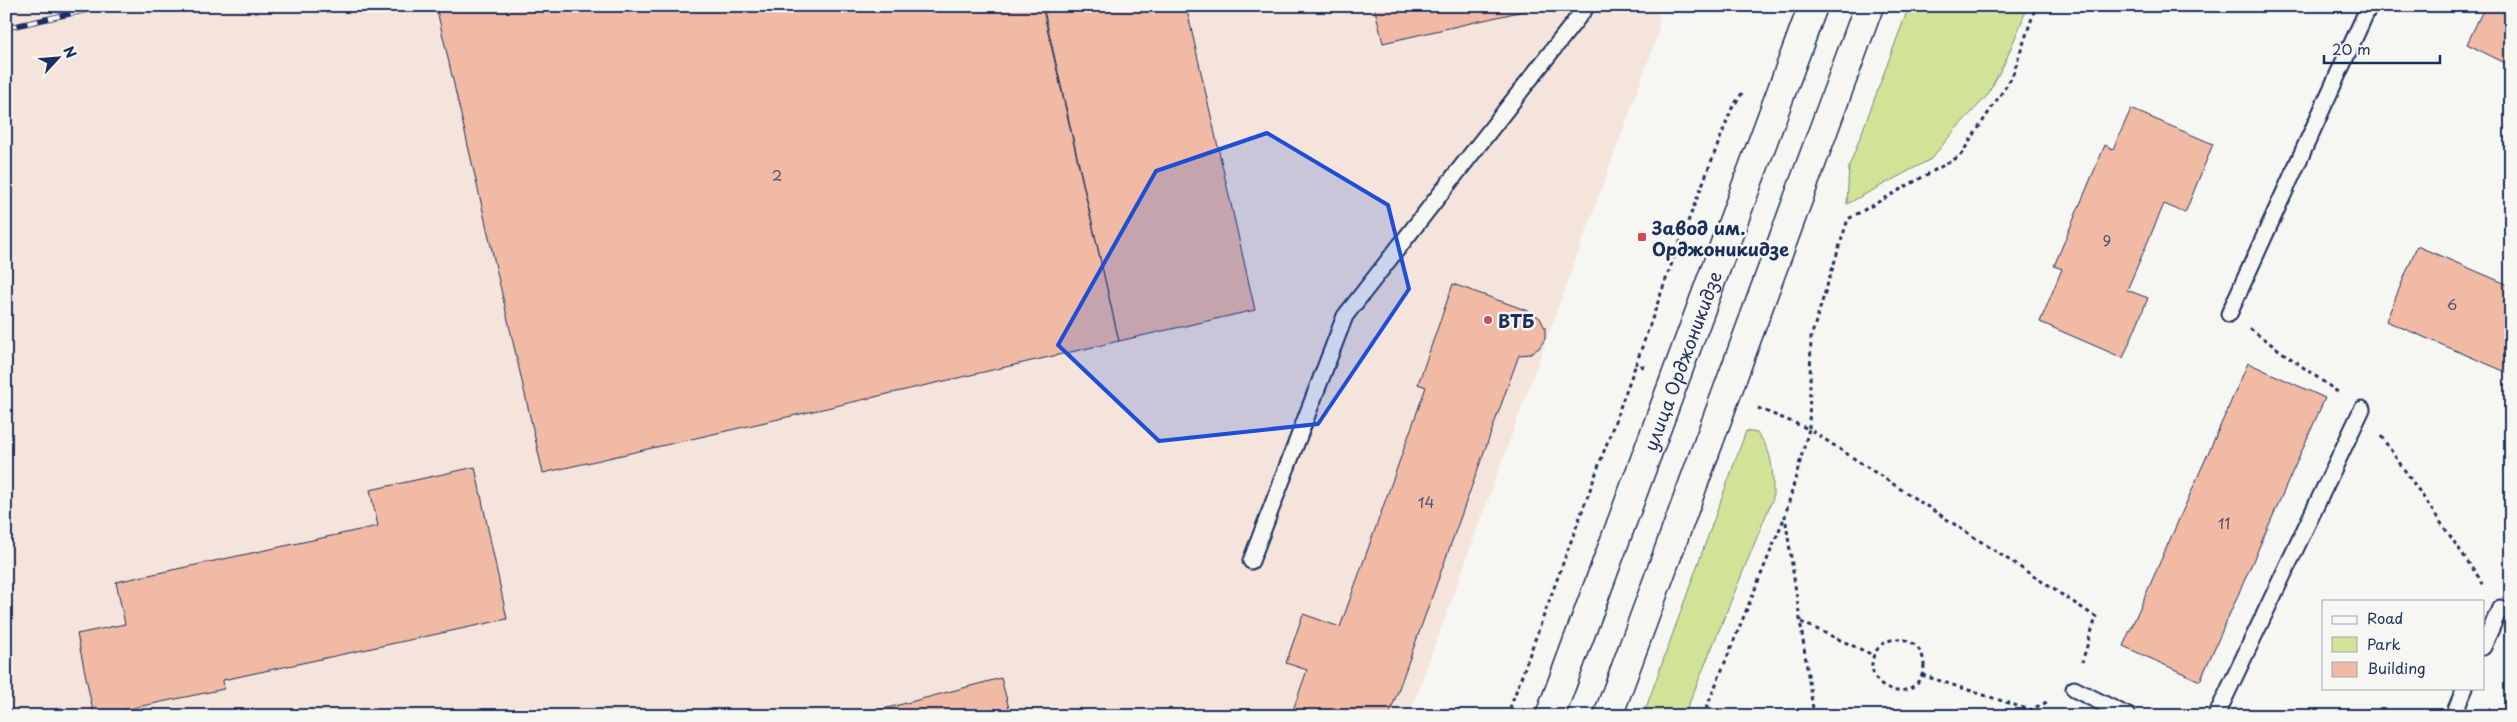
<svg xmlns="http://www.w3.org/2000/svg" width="2517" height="722" viewBox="0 0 2517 722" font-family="'Playpen Sans',sans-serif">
<rect width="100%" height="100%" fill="#f6f6f2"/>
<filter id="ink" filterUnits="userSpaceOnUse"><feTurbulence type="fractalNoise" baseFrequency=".02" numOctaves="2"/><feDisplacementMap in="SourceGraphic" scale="10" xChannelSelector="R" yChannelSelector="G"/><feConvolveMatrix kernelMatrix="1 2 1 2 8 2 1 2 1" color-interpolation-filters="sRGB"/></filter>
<g filter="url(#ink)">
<!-- built -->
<polygon fill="#f4e4db" points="6,6 1660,6 1658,34 1409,716 6,716"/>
<!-- green -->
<g fill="#d1e397" stroke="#76897a">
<polygon points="1909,6 2028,6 2006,60 1987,96 1954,131 1931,159 1847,204 1849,167"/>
<path d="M1746,431L1757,433C1774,452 1773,474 1773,498L1684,716H1643Z"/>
</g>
<!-- building -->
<g fill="#f1baa4" stroke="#1b2f5e">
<polygon points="436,6 1042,6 1119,341 543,473"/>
<polygon points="1043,6 1186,6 1255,310 1119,341"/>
<polygon points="1374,6 1541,6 1541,7 1383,43"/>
<polygon points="2485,6 2511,6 2511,66 2467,44"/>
<polygon points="2131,109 2213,144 2185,213 2164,204 2127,290 2148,298 2123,358 2040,322 2062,269 2054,266 2105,145 2113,149"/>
<polygon points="2417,246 2511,286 2511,374 2386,321"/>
<polygon points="1453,284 1531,312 1540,318 1545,328 1545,339 1539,348 1530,354 1519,355 1389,716 1291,716 1307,670 1286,663 1303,614 1340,627 1426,387 1418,384"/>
<polygon points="2248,363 2325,398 2200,681 2123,646"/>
<polygon points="475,467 507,619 223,680 224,689 94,716 77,634 125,624 116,582 378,526 370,490"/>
<polygon points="1001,678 1011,716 857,716"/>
</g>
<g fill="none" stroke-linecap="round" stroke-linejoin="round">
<!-- lane casing -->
<g stroke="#1b2f5e" stroke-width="19">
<g id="lane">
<polyline points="2229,314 2369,6"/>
<polyline points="1251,561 1345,316 1587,6"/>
<polyline points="2483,647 2500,608"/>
<polyline points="2074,689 2128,716"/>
<polyline points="2216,716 2362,409"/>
<polyline points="2453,716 2465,688"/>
</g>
</g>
<!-- secondary casing -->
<g stroke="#1b2f5e" stroke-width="31">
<g id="secondary">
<path id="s1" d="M1550,716L1813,6"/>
<polyline points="1608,716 1869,6"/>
</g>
</g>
<!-- path -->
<g stroke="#1b2f5e" stroke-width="3" stroke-dasharray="4 4" stroke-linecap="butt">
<polyline points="2250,329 2339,393"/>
<polyline points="1644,367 1636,364 1670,268 1732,108 1743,92"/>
<polyline points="1758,408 1809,429 1811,337 1848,219 1960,156 2012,77 2036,6"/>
<polyline points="2381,436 2484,585"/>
<polyline points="1801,622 1873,655"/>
<circle cx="1898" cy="665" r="26"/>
<polyline points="1922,675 2030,710 2049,701"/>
<polyline points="1507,716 1636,364"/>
<polyline points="1703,716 1785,516"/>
<polyline points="1814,716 1785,516 1809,429 2096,617 2082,662"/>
</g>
<!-- lane -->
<use href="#lane" stroke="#f6f6f2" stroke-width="15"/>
<!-- secondary -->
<use href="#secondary" stroke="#f6f6f2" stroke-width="28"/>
<!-- rail casing -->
<g stroke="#1b2f5e" stroke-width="5.5">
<polyline id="rail" points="6,28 105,6"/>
</g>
<!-- rail -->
<use href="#rail" stroke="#f6f6f2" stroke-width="4" stroke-dasharray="11" stroke-linecap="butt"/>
</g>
</g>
<!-- marked area -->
<path fill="#1d4ed8" fill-opacity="0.2" stroke="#1d4ed8" stroke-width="4" stroke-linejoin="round" d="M1267,133L1388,205L1409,289L1318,424L1159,441L1058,345L1156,171Z"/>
<!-- markers -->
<g fill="#d1495b" stroke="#f6f6f2" stroke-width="2">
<rect x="1637" y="232" width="10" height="10" rx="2.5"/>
<circle cx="1488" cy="320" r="5"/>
</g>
<g text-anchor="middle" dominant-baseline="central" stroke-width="5" stroke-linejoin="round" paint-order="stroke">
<!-- number labels -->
<g font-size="15" fill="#505270">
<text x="777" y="174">2</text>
<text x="2107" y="239">9</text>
<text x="2452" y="303">6</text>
<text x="1426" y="501">14</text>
<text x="2224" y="522">11</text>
</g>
<!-- poi labels -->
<g font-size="18" font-weight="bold" fill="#1b2f5e" stroke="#f6f6f2" text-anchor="start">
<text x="1652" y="227">Завод им.<tspan x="1652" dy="21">Орджоникидзе</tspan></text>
<text x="1498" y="320">ВТБ</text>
</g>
<!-- street labels -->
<g font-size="18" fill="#1b2f5e" stroke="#f6f6f2">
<text stroke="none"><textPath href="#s1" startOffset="379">улица Орджоникидзе</textPath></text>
</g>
</g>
<!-- margin -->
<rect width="2517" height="722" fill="none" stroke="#f6f6f2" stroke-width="25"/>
<rect x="12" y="12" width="2492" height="697" fill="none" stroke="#1b2f5e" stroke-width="2" filter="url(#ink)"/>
<!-- legend -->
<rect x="2322" y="600" width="162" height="90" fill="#f6f6f2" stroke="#9ea6b7"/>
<rect x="2332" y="616" width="25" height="8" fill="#f6f6f2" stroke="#9ea6b7"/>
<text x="2367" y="624" font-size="15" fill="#1b2f5e">Road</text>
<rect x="2332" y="637" width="25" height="15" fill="#d1e397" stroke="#9ea6b7"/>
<text x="2367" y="650" font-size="15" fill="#1b2f5e">Park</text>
<rect x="2332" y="662" width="25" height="15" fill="#f1baa4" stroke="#9ea6b7"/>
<text x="2367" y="674" font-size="15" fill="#1b2f5e">Building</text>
<!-- north arrow -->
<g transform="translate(58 58) rotate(64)" stroke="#f6f6f2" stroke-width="4" paint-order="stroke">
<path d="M0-4L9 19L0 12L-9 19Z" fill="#1b2f5e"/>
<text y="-8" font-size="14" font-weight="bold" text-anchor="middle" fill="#1b2f5e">N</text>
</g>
<!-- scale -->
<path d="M2324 55v8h116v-8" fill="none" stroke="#1b2f5e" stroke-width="2.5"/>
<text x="2332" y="55" font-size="15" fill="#1b2f5e" stroke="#f6f6f2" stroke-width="4" paint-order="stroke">20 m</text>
</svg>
